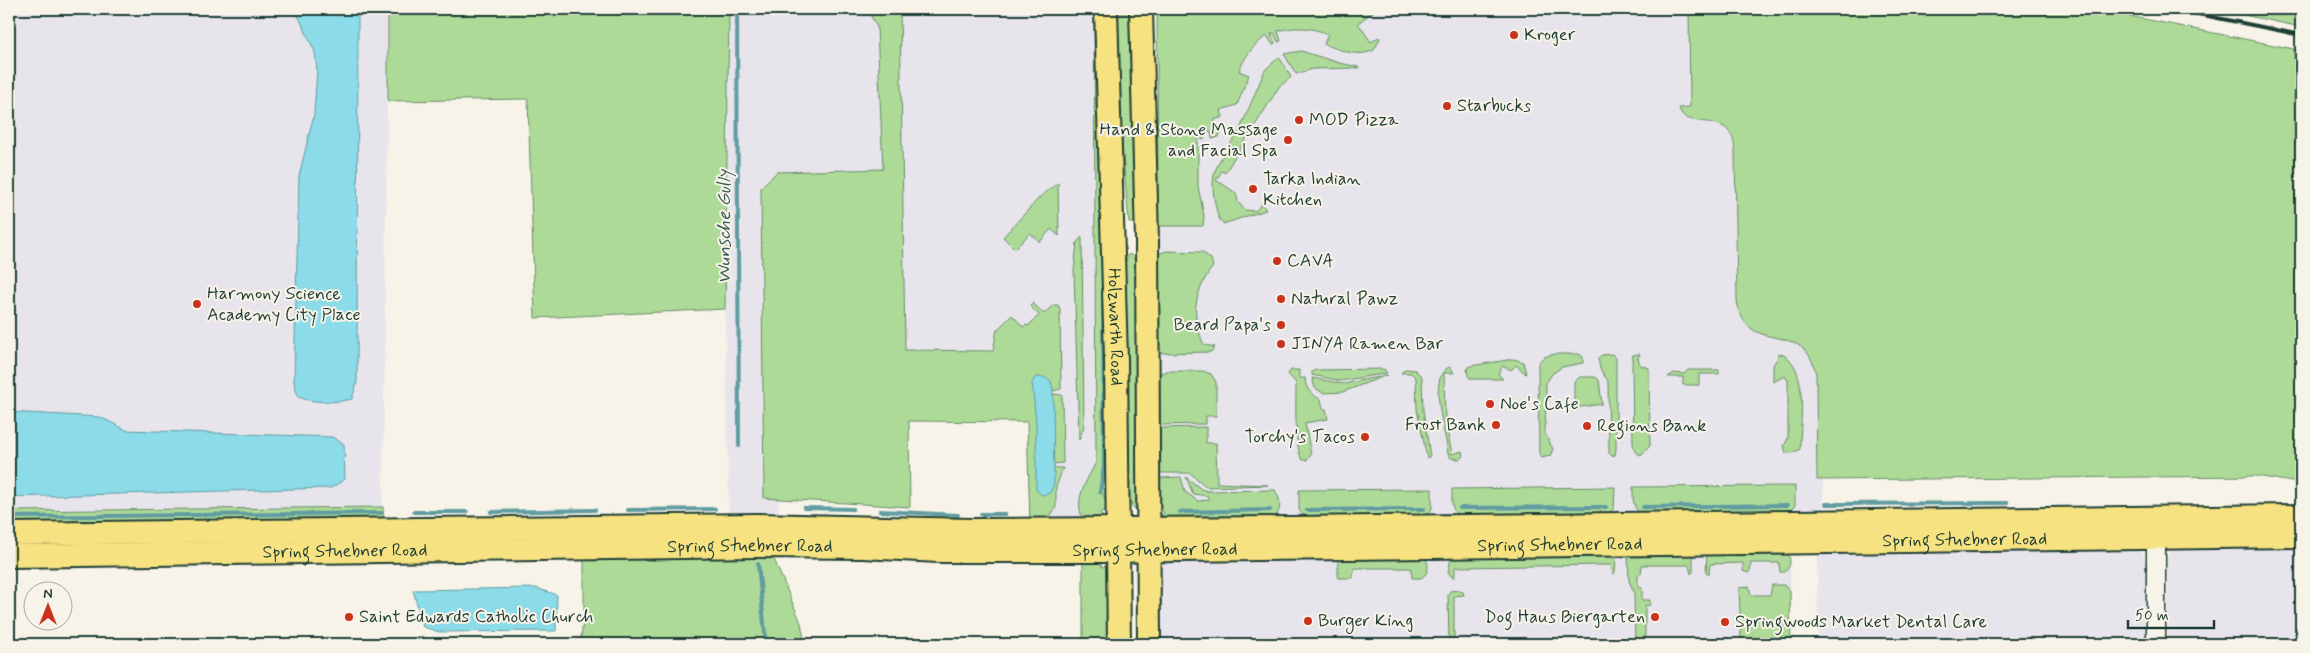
<svg xmlns="http://www.w3.org/2000/svg" width="2310" height="653" viewBox="0 0 2310 653" font-family="Mynerve,sans-serif">
<rect width="100%" height="100%" fill="#f7f3e8"/>
<filter id="ink" filterUnits="userSpaceOnUse"><feTurbulence type="fractalNoise" baseFrequency=".02" numOctaves="2"/><feDisplacementMap in="SourceGraphic" scale="10" xChannelSelector="R" yChannelSelector="G"/><feConvolveMatrix kernelMatrix="1 2 1 2 8 2 1 2 1" color-interpolation-filters="sRGB"/></filter>
<g filter="url(#ink)">
<!-- built -->
<g fill="#e7e4ec">
<polygon points="9,9 388,9 383,507 9,511"/>
<polygon points="729,9 1098,9 1109,510 1104,518 1095,522 1030,523 1026,351 905,350 902,179 771,185 779,518 729,518 725,309"/>
<polygon points="1157,9 1823,9 1823,514 1166,520 1160,517 1155,511 1152,220 1158,220 1158,216"/>
<polygon points="2301,543 2301,644 2168,644 2168,558 2171,551 2177,546"/>
<polygon points="2138,547 2144,555 2147,566 2147,644 1818,644 1817,559 1820,552"/>
<polygon points="1788,554 1790,558 1791,644 1154,644 1158,562 1164,558"/>
</g>
<!-- green -->
<g fill="#aeda98" stroke="#668c66">
<polygon points="388,9 729,9 725,309 535,318 528,99 388,101"/>
<polygon points="867,9 900,9 905,350 993,351 997,330 1012,315 1023,327 1026,325 1028,326 1039,315 1030,306 1033,303 1044,314 1053,305 1058,305 1060,309 1061,389 1052,391 1052,394 1062,395 1063,463 1052,464 1053,468 1063,468 1056,487 1056,507 1051,515 1039,523 1030,523 1027,422 909,421 910,507 764,498 761,187 777,172 883,169 877,27"/>
<path d="M1094,9H1098L1110,500L1104,493L1102,494L1110,506L1108,512L1103,511L1100,513L1103,518L1083,519C1073,499 1087,481 1096,462Z"/>
<polygon points="1114,9 1132,9 1136,215 1134,223 1129,223 1117,91"/>
<path d="M1157,9H1377L1358,23L1371,42L1379,37L1380,39L1374,50C1358,58 1340,50 1324,44L1328,34C1311,27 1295,26 1278,31L1281,41L1278,42L1274,33L1271,34L1275,43L1273,45L1267,36C1254,44 1245,56 1239,71L1249,75L1237,105L1221,110L1223,117L1214,120L1218,133L1221,132L1219,137L1212,139L1211,131H1205L1204,139H1198V186L1204,216L1203,226H1158Z"/>
<path d="M1689,9H2094L2294,49L2298,483L2256,476L1817,480L1816,374C1805,316 1746,359 1737,301L1735,149C1731,106 1686,134 1679,108L1690,107Z"/>
<polygon points="2215,9 2301,9 2301,27"/>
<polygon points="1301,51 1339,63 1359,67 1359,68 1313,69 1296,74 1284,54"/>
<polygon points="1279,57 1291,77 1279,87 1249,135 1240,129 1265,70"/>
<path d="M1238,132L1247,137L1225,173L1222,171L1216,180L1236,193L1238,202L1245,210L1255,211L1262,204L1266,210L1223,224C1217,218 1217,211 1215,203C1208,168 1221,160 1238,132Z"/>
<polygon points="1058,183 1059,236 1051,229 1040,242 1030,233 1015,249 1003,237 1041,196"/>
<polygon points="1082,237 1084,426 1079,440 1074,271 1077,242"/>
<path d="M1167,251L1202,252L1211,259L1213,267C1209,271 1207,275 1204,281C1192,305 1194,318 1203,343L1205,345L1215,347L1211,352L1162,353L1158,350V254Z"/>
<path d="M1130,254L1136,261V510C1126,503 1129,481 1129,469C1129,402 1126,336 1123,269L1128,255Z"/>
<path d="M1778,353C1810,361 1800,420 1800,446V449L1792,453H1786L1784,446L1788,438V381L1785,376L1773,382V365L1778,357Z"/>
<path d="M1579,354L1583,357V363L1562,367L1552,374L1546,383L1545,434L1553,449L1550,456L1541,458L1539,453L1538,364C1544,350 1567,355 1579,354Z"/>
<polygon points="1612,354 1616,358 1616,449 1615,455 1612,456 1609,453 1608,381 1600,369 1598,358 1602,355"/>
<polygon points="1640,354 1638,358 1640,365 1649,368 1650,446 1641,455 1635,452 1633,444 1632,358 1633,355"/>
<polygon points="1514,359 1523,362 1526,374 1516,365 1511,370 1503,366 1498,374 1503,379 1471,379 1468,376 1467,369 1470,366"/>
<path d="M1449,367L1452,369L1454,373H1444L1445,421L1452,454L1462,451L1463,456L1459,459L1451,458L1448,454C1447,435 1426,378 1449,367Z"/>
<polygon points="1384,369 1387,373 1341,381 1312,375 1312,372 1315,370"/>
<polygon points="1405,369 1415,370 1422,377 1423,410 1430,456 1427,458 1417,409 1416,378 1411,373 1401,373"/>
<path d="M1291,370H1299V378H1305C1305,389 1312,396 1321,399L1323,409H1326L1328,419L1305,423L1311,455L1307,460H1303C1294,453 1296,396 1296,383L1288,374Z"/>
<polygon points="1688,370 1719,370 1719,374 1699,374 1699,385 1683,385 1683,377 1668,377 1674,373 1684,374"/>
<polygon points="1167,371 1203,371 1211,374 1216,382 1216,416 1206,416 1206,424 1159,425 1158,374"/>
<polygon points="1387,375 1343,392 1323,393 1315,388 1312,378 1344,384"/>
<polygon points="1580,377 1595,377 1599,380 1602,404 1574,408 1574,382"/>
<polygon points="1206,427 1206,443 1216,443 1217,483 1268,485 1207,487 1190,473 1160,473 1159,428"/>
<path d="M1181,477L1185,492L1198,501L1209,500L1208,496L1193,494L1186,477L1201,489L1207,491L1275,490C1281,500 1282,510 1274,518L1166,520L1160,517L1164,513L1159,506V480L1161,478Z"/>
<path d="M1795,486V505L1789,513L1642,515C1632,508 1633,498 1633,487Z"/>
<path d="M1615,487L1614,508L1609,514L1460,517C1450,511 1452,499 1452,489Z"/>
<polygon points="1432,489 1432,508 1428,516 1306,518 1299,510 1299,490"/>
<polygon points="383,507 384,522 9,526 9,511"/>
<path d="M1783,551C1792,556 1792,565 1785,572H1780L1779,563H1751L1750,571L1748,573L1743,571V563L1710,564L1709,574L1706,572L1707,552Z"/>
<polygon points="771,552 801,623 805,644 580,644 584,614 584,559"/>
<path d="M1338,553L1425,558C1430,565 1429,573 1421,578H1412L1411,568H1354L1353,578H1338Z"/>
<polygon points="1693,554 1693,572 1691,574 1689,565 1642,565 1641,573 1638,575 1638,587 1642,588 1642,600 1650,600 1650,605 1645,606 1645,640 1653,640 1653,644 1635,644 1634,592 1629,581 1628,555"/>
<polygon points="1083,556 1104,560 1101,564 1102,567 1108,565 1110,615 1106,617 1107,623 1110,625 1112,644 1083,644"/>
<polygon points="1616,556 1615,572 1613,575 1611,565 1455,567 1455,577 1451,576 1448,572 1451,558"/>
<polygon points="1772,585 1784,585 1790,592 1791,644 1746,644 1746,640 1741,640 1739,588 1749,586 1751,595 1770,595"/>
<polygon points="1458,590 1463,592 1464,595 1454,596 1454,644 1449,644 1448,595 1450,591"/>
</g>
<!-- water -->
<g fill="#8cdbe9" stroke="#609ca1">
<path d="M295,9H358L357,382L352,399C335,403 314,403 298,397L294,382L299,176L314,114L317,70L315,52Z"/>
<polygon points="1036,377 1044,377 1051,381 1053,390 1054,484 1050,493 1042,495 1036,490 1036,423 1032,382"/>
<polygon points="9,412 100,417 126,430 332,437 344,444 345,479 331,488 9,497"/>
<polygon points="536,588 557,595 556,631 439,632 423,627 413,590"/>
</g>
<g fill="none" stroke-linecap="round" stroke-linejoin="round">
<!-- stream -->
<g stroke="#609ca1" stroke-width="4">
<polyline points="737,9 739,446"/>
<polyline points="1100,492 1104,466 1103,294"/>
<polyline points="1826,504 2007,503"/>
<polyline points="1643,507 1787,505"/>
<polyline points="804,508 853,509"/>
<polyline points="1460,508 1606,507"/>
<polyline points="628,510 715,509"/>
<polyline points="1307,510 1424,509"/>
<polyline points="880,511 958,515"/>
<polyline points="414,512 467,512"/>
<polyline points="491,512 595,510"/>
<polyline points="1180,512 1270,510"/>
<polyline points="981,514 1005,514"/>
<polyline points="9,517 381,513"/>
<polyline points="758,564 766,644"/>
</g>
<!-- minor casing -->
<g stroke="#1f3d34" stroke-width="21">
<polyline id="minor" points="2156,644 2156,525"/>
</g>
<!-- major casing -->
<g stroke="#1f3d34" stroke-width="26">
<g id="major">
<path id="s1" d="M1106,9L1116,359L1119,644"/>
<polyline points="1141,9 1147,241 1149,644"/>
<polyline points="9,534 757,525 971,530 1290,528 2301,516"/>
<path id="s2" d="M9,556L757,546L863,547L939,551H1105L2301,536"/>
</g>
</g>
<!-- minor -->
<use href="#minor" stroke="#f7f3e8" stroke-width="18"/>
<!-- major -->
<use href="#major" stroke="#f6e281" stroke-width="22"/>
<!-- rail -->
<polyline stroke="#1f3d34" stroke-width="4" points="2173,9 2301,35"/>
</g>
</g>
<!-- markers -->
<g fill="#c8321e" stroke="#f7f3e8" stroke-width="2">
<circle cx="1514" cy="35" r="5"/>
<circle cx="1447" cy="106" r="5"/>
<circle cx="1299" cy="120" r="5"/>
<circle cx="1288" cy="140" r="5"/>
<circle cx="1253" cy="189" r="5"/>
<circle cx="1277" cy="261" r="5"/>
<circle cx="1281" cy="299" r="5"/>
<circle cx="197" cy="304" r="5"/>
<circle cx="1281" cy="325" r="5"/>
<circle cx="1281" cy="344" r="5"/>
<circle cx="1490" cy="404" r="5"/>
<circle cx="1496" cy="425" r="5"/>
<circle cx="1587" cy="426" r="5"/>
<circle cx="1365" cy="437" r="5"/>
<circle cx="349" cy="617" r="5"/>
<circle cx="1655" cy="617" r="5"/>
<circle cx="1308" cy="621" r="5"/>
<circle cx="1725" cy="622" r="5"/>
</g>
<g text-anchor="middle" dominant-baseline="central" stroke-width="4" stroke-linejoin="round" paint-order="stroke">
<!-- poi labels -->
<g font-size="18" fill="#1f3d34" stroke="#f7f3e8" text-anchor="start">
<text x="1524" y="35">Kroger</text>
<text x="1457" y="106">Starbucks</text>
<text x="1309" y="120">MOD Pizza</text>
<text x="1278" y="130" text-anchor="end">Hand &amp; Stone Massage<tspan x="1278" dy="21">and Facial Spa</tspan></text>
<text x="1263" y="179">Tarka Indian<tspan x="1263" dy="21">Kitchen</tspan></text>
<text x="1287" y="261">CAVA</text>
<text x="207" y="294">Harmony Science<tspan x="207" dy="21">Academy City Place</tspan></text>
<text x="1291" y="299">Natural Pawz</text>
<text x="1271" y="325" text-anchor="end">Beard Papa's</text>
<text x="1291" y="344">JINYA Ramen Bar</text>
<text x="1500" y="404">Noe's Cafe</text>
<text x="1486" y="425" text-anchor="end">Frost Bank</text>
<text x="1597" y="426">Regions Bank</text>
<text x="1355" y="437" text-anchor="end">Torchy's Tacos</text>
<text x="359" y="617">Saint Edwards Catholic Church</text>
<text x="1645" y="617" text-anchor="end">Dog Haus Biergarten</text>
<text x="1318" y="621">Burger King</text>
<text x="1735" y="622">Springwoods Market Dental Care</text>
</g>
<!-- street labels -->
<g font-size="18" fill="#1f3d34" stroke="#f7f3e8">
<text stroke="none"><textPath href="#s1" startOffset="318">Holzwarth Road</textPath></text>
<text stroke="none"><textPath href="#s2" startOffset="1956">Spring Stuebner Road</textPath></text>
<text stroke="none"><textPath href="#s2" startOffset="1551">Spring Stuebner Road</textPath></text>
<text stroke="none"><textPath href="#s2" startOffset="741">Spring Stuebner Road</textPath></text>
<text stroke="none"><textPath href="#s2" startOffset="1146">Spring Stuebner Road</textPath></text>
<text stroke="none"><textPath href="#s2" startOffset="336">Spring Stuebner Road</textPath></text>
</g>
<!-- water labels -->
<g font-size="19" font-style="italic" fill="#355d58" stroke="#f7f3e8">
<text transform="translate(724 227) rotate(-90)">Wunsche Gully</text>
</g>
</g>
<!-- margin -->
<rect width="2310" height="653" fill="none" stroke="#f7f3e8" stroke-width="30"/>
<rect x="15" y="15" width="2280" height="623" fill="none" stroke="#1f3d34" stroke-width="2" filter="url(#ink)"/>
<!-- north arrow -->
<g transform="translate(48 606)"><circle r="24" fill="#f7f3e8" stroke="#a1aaa0"/>
<path d="M0-4L9 19L0 12L-9 19Z" fill="#c8321e"/>
<text y="-8" font-size="14" font-weight="bold" text-anchor="middle" fill="#1f3d34">N</text>
</g>
<!-- scale -->
<path d="M2128 620v8h86v-8" fill="none" stroke="#1f3d34" stroke-width="2.5"/>
<text x="2135" y="620" font-size="15" fill="#1f3d34" stroke="#f7f3e8" stroke-width="4" paint-order="stroke">50 m</text>
</svg>
